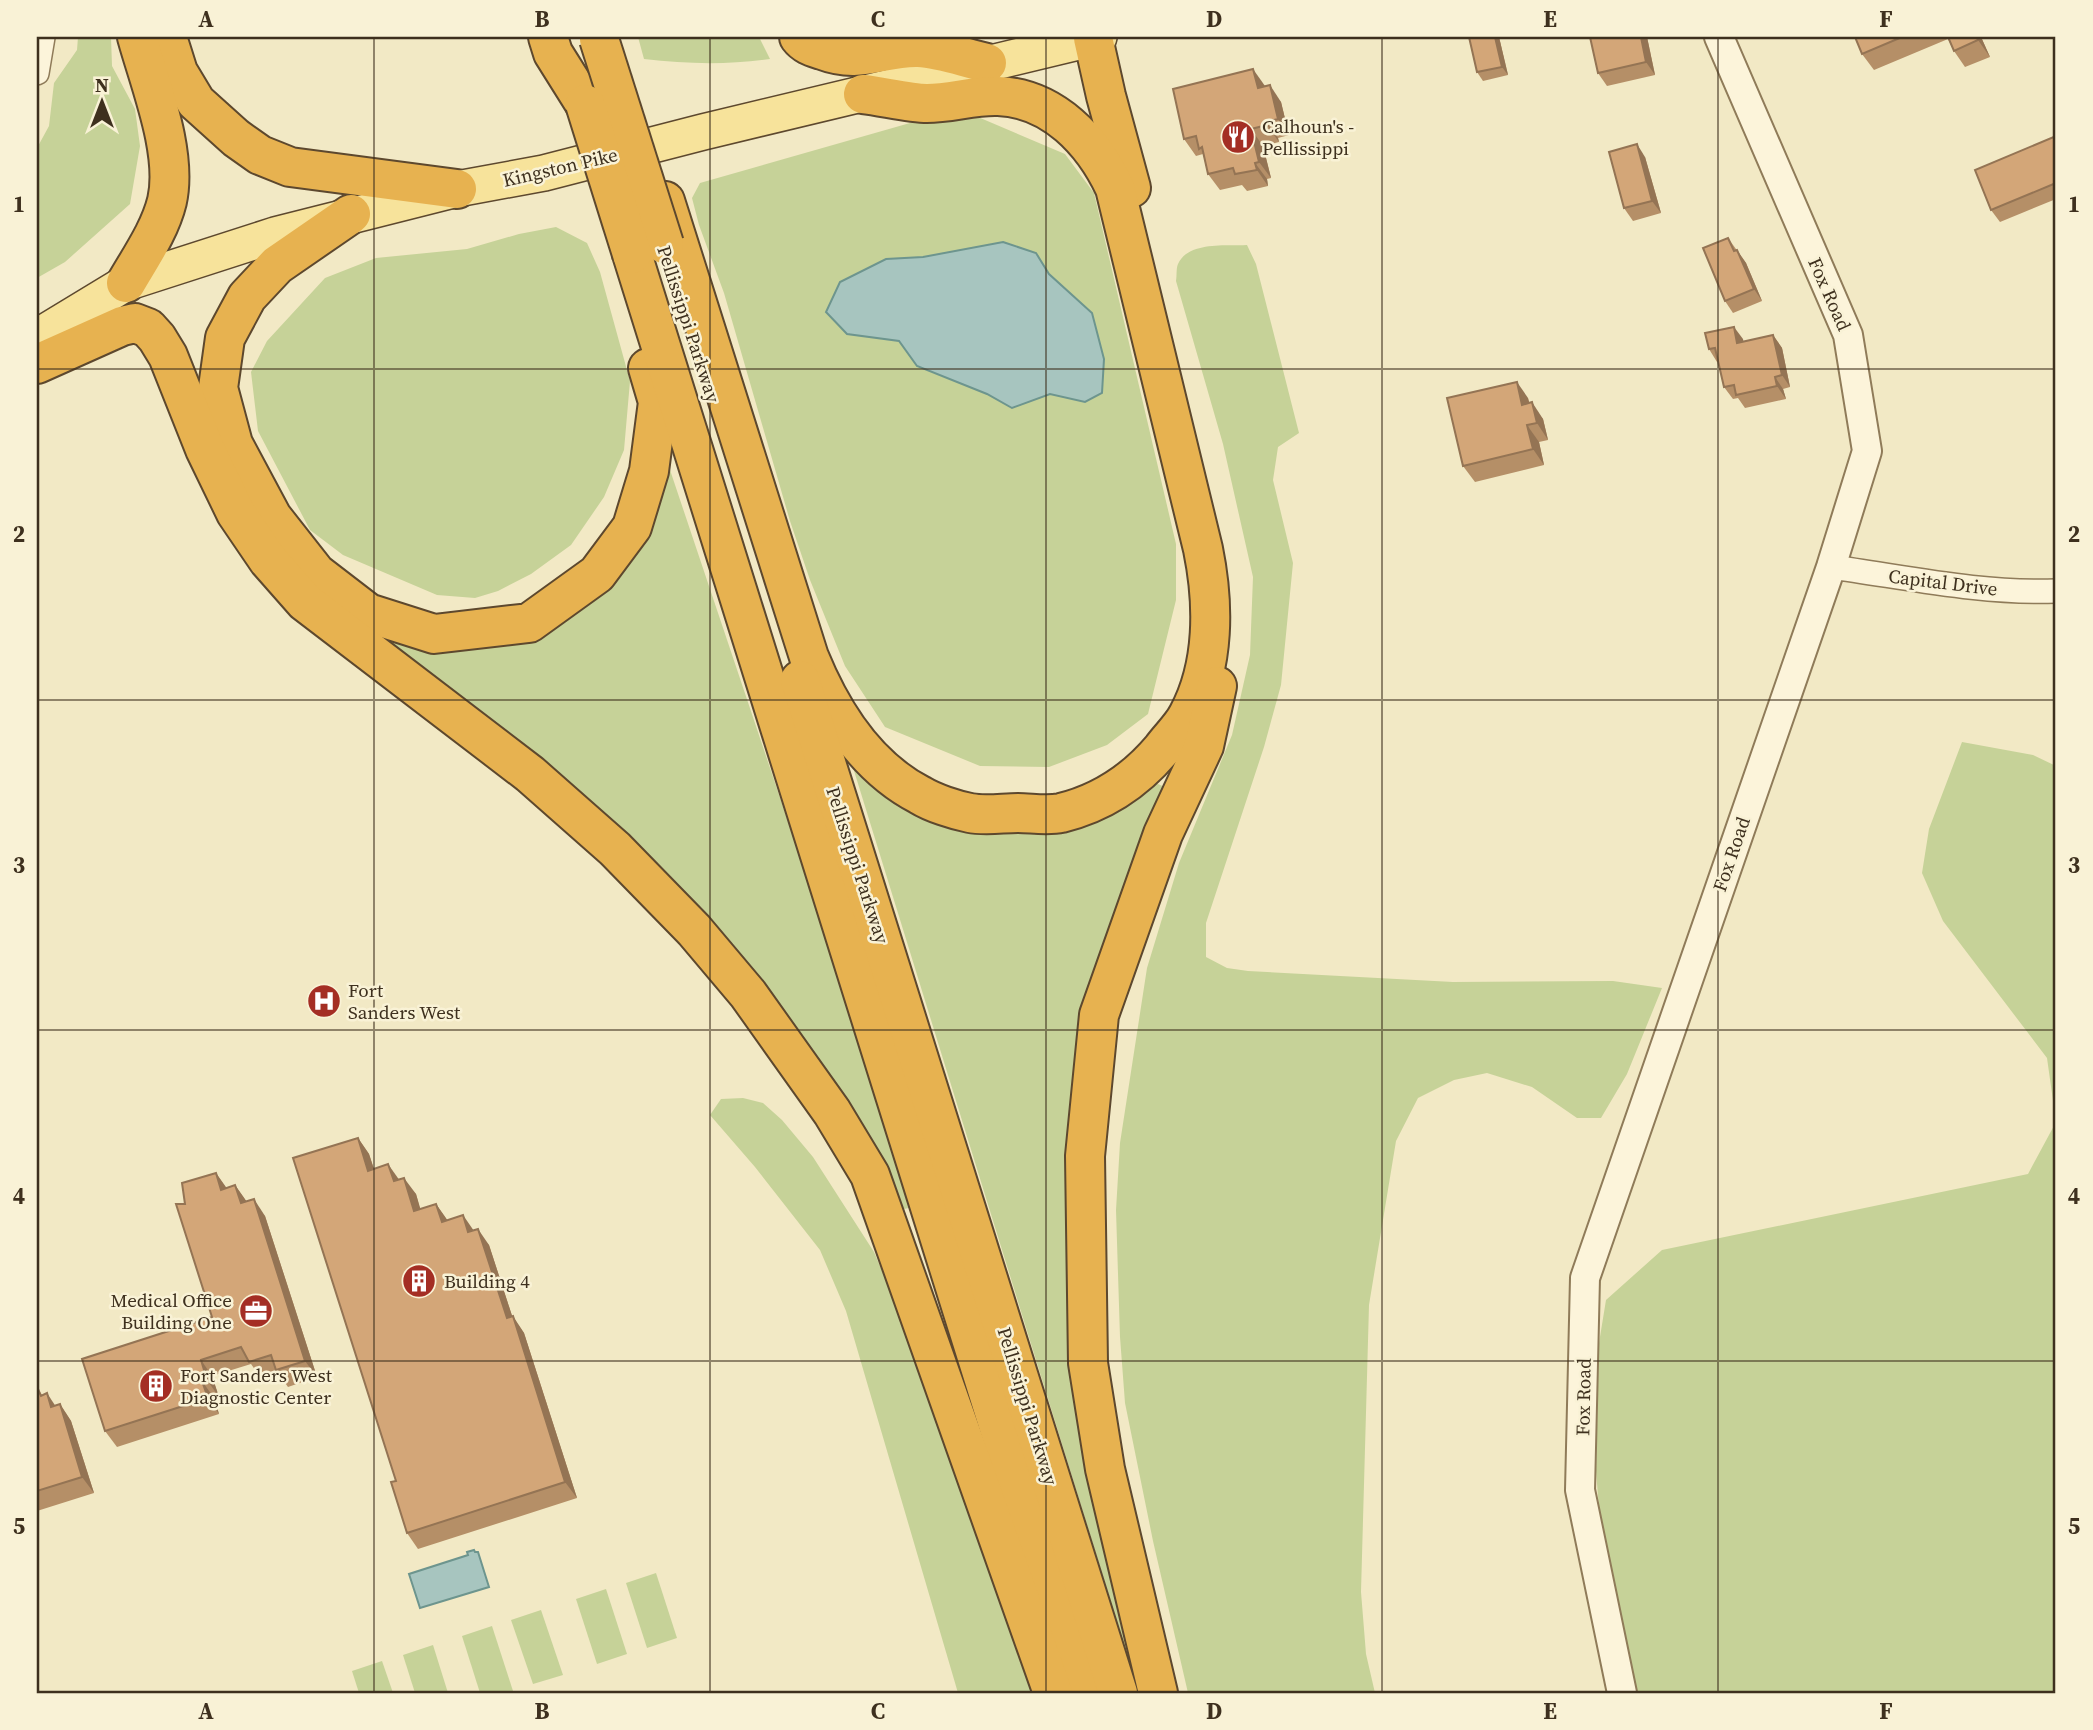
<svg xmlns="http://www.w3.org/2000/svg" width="2093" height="1730" viewBox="0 0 2093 1730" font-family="'Source Serif 4',serif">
<rect width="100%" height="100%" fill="#f2e9c5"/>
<!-- green -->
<g fill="#c6d298" fill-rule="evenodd">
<polygon points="78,37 111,37 112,66 135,109 140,146 130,204 65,262 37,278 37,148 49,126 54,83 77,50"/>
<path d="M638,37H759L770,59C727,65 687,64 644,59Z"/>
<path d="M945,113L978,117L1065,154L1094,193L1176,544V600L1148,714L1107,745L1049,767L980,766L885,727L845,666L810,580L790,521L724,293L699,225L692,198L700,183ZM1003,242L1036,253L1049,274L1071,294L1085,402L1050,394L1012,408L987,394L917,366L899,341L886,259L923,257Z"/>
<polygon points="556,227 587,243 600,272 630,381 624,450 604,497 571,545 531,574 498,591 475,598 437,595 343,555 310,530 258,431 251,372 267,341 325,278 376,258 467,249 519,234"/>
<path d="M1247,245L1256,264L1299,433L1278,447L1273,480L1293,563L1281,685L1264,747L1206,923V957L1227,968L1248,971L1453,982L1613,981L1662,988L1627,1074L1601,1118H1577L1532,1087L1487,1073L1454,1080L1418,1098L1396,1141L1369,1305L1361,1592L1366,1654L1375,1693H1188L1153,1541L1125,1403L1120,1337L1116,1210L1120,1143L1147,968L1179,863L1232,735L1250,655L1253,577L1223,444L1176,281C1177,276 1176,268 1178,264C1188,241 1227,246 1247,245Z"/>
<polygon points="666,458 917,1206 900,1210 735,957 334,613 451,642 543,619"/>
<polygon points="1962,742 2033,755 2056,766 2056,1693 1632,1693 1601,1533 1596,1471 1599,1343 1606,1300 1662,1250 2028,1174 2056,1122 2047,1058 1943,921 1922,873 1929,829"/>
<polygon points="851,761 917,808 1158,784 1167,788 1080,1176 1143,1693 1125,1648"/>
<polygon points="743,1098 763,1103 782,1120 813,1157 874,1252 940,1407 1034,1693 958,1693 846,1311 820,1250 755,1167 710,1115 721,1099"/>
<polygon points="656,1573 677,1638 647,1648 626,1583"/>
<polygon points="606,1589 627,1654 597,1664 576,1599"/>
<polygon points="541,1610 563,1675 533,1684 511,1620"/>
<polygon points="492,1626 513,1691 480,1693 462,1636"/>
<polygon points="433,1645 448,1693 415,1693 403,1655"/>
<polygon points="382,1661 393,1693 359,1693 352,1671"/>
</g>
<!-- water -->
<g fill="#a7c5bf" stroke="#6d958e" stroke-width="2">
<polygon points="1003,242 1036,253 1049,274 1092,313 1104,359 1102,393 1085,402 1050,394 1012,408 987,394 917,366 899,341 847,334 826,312 840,282 886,259 923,257"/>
<polygon points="474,1550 475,1552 478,1552 489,1587 420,1608 409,1574 468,1555 467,1552"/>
</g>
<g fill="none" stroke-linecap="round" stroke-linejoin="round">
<!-- minor casing -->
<g stroke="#8f7b59" stroke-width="26">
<g id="minor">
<polyline points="37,73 43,37"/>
<path d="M1831,567C1905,577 1982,594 2056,591"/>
</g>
</g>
<!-- tertiary casing -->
<g stroke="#8f7b59" stroke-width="32">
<polyline id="tertiary" points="1622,1693 1580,1490 1585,1278 1831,567 1867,451 1848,335 1719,37"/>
</g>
<!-- primary casing -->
<g stroke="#5d482e" stroke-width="38">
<polyline id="primary" points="37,337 126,283 275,235 457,189 544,173 703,132 1099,37"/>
</g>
<!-- motorway casing -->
<g stroke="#5d482e" stroke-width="42">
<g id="motorway">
<polyline points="167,37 178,72 196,102 236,138 260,155 290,167 457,189"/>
<polyline points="548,37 553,53 585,104"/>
<path d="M799,37C805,45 813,47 822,50C861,65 881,47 918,48C941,49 964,58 987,63"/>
<polyline points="1093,38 1106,96 1131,188"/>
<path d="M665,201L809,657C831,711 866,767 920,795C933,803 955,810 970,813C985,816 1003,813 1018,813C1031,813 1047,816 1061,813C1102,803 1135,781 1162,749C1170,738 1182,727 1188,715C1215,665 1214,603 1203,549L1115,188C1093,141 1053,98 998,96C974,95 951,103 927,103C909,103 882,96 863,94"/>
<polyline points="351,214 277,265 247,297 225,338 218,388 233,444 272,517 316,573 368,613 434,634 529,623 597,574 632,527 649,471 658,402 648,368"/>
<polyline points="632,254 1082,1693"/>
<path d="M126,283C141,257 160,230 167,201C178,153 150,84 137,37"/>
<polyline points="37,364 122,326 135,323 148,328 157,338 168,356 205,449 236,513 268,560 305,602 530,774 615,849 694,930 748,994 832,1112 870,1175 1053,1693"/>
<polyline points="800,680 1118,1693"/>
<polyline points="1158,1693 1105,1469 1088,1363 1085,1156 1099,1015 1163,834 1204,746 1217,686"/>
</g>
</g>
<!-- minor -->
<use href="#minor" stroke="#fcf4da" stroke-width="23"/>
<!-- tertiary -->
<use href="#tertiary" stroke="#fcf4da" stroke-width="28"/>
<!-- primary -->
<use href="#primary" stroke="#f7e39b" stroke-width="35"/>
<!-- motorway -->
<use href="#motorway" stroke="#e7b250" stroke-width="38"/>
<!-- motorway-bridge casing -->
<g stroke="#5d482e" stroke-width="42" stroke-linecap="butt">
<g id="motorway-bridge">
<polyline points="599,39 664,244"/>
<polyline points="585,104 632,254"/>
</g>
</g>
<!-- motorway-bridge -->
<use href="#motorway-bridge" stroke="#e7b250" stroke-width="38"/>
</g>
<!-- wall -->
<g fill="#b58f67">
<polygon points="1469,37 1499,37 1508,75 1483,81 1477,72"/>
<polygon points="1590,37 1647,37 1655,75 1607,86 1598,73"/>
<polygon points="1855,37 1981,37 1990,57 1965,67 1954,51 1948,39 1874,70 1862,54"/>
<polygon points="1265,86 1281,102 1289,135 1278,138 1279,142 1263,146 1271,178 1267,179 1268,186 1247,191 1242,185 1220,190 1208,174 1203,154 1196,156 1184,139"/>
<polygon points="2056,136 2056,199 2000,222 1991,210"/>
<polygon points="1645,157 1661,213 1633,221 1624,208"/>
<polygon points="1728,238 1746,263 1762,301 1733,313 1725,301"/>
<polygon points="1773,335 1782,348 1790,387 1783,389 1786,399 1745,408 1738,398 1733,399 1724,387 1718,362 1717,362 1709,349 1743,339 1743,342"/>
<polygon points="1528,398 1529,403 1543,419 1548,440 1539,442 1544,465 1475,482 1463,466"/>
<polygon points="358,1138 369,1154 374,1169 399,1179 416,1194 420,1209 436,1204 447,1220 473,1230 489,1245 512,1316 524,1333 577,1498 418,1549 407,1533 396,1481"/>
<polygon points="216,1173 226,1188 235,1185 246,1201 265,1216 317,1377 288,1387 278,1373 261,1378 251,1364 212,1376 219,1397 214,1398 219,1414 117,1447 105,1431 212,1317 185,1204"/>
<polygon points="37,1389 38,1389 42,1395 55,1406 60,1404 71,1421 94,1493 37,1511"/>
</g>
<!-- shaded-wall -->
<g fill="#947454">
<polygon points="1495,37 1499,37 1508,75 1502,67"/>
<polygon points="1641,37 1647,37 1655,75 1646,62"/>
<polygon points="1977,37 1981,37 1990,57 1978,40"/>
<polygon points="1253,69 1265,86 1269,105 1258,88"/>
<polygon points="1270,85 1281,102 1289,135 1278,119"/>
<polygon points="1266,122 1278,138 1279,142 1267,125"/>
<polygon points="1251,129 1263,146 1271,178 1259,162"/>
<polygon points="1637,144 1645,157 1661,213 1652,201"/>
<polygon points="1255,163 1267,179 1268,186 1257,170"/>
<polygon points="1737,250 1746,263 1762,301 1754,289"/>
<polygon points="1734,327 1743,339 1746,355 1737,343"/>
<polygon points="1773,335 1782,348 1790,387 1782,375"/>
<polygon points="1775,377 1783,389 1786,399 1777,386"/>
<polygon points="1517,382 1528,398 1534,421 1522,405"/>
<polygon points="1532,402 1543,419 1548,440 1537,423"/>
<polygon points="1527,425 1539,442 1544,465 1533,449"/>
<polygon points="358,1138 369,1154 380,1188 368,1171"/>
<polygon points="388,1164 400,1181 394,1181"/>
<polygon points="216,1173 228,1190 221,1190"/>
<polygon points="404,1178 416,1194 426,1228 414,1211"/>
<polygon points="235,1185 247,1202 241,1203"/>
<polygon points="254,1199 265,1216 317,1377 305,1361"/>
<polygon points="436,1204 448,1221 442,1222"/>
<polygon points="463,1215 474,1231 468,1232"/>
<polygon points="478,1229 489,1245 518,1334 507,1318"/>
<polygon points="513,1316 524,1333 577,1498 565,1482"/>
<polygon points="201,1360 212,1376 219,1397 207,1380"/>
<polygon points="202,1381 214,1398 219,1414 208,1398"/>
<polygon points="47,1393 58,1410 51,1407"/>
<polygon points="60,1404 71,1421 94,1493 82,1477"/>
</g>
<!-- building -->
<g fill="#d3a678" stroke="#947454" stroke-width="2">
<polygon points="1469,37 1495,37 1502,67 1477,72"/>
<polygon points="1590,37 1641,37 1646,62 1598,73"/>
<polygon points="1855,37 1902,37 1862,54"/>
<polygon points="1948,37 1977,37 1978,40 1954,51"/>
<polygon points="1253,69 1258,88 1270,85 1278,119 1266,122 1267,125 1251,129 1259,162 1255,163 1257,170 1235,174 1233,168 1208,174 1202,147 1199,149 1196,136 1184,139 1173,89"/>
<polygon points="2056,136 2056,183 1991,210 1975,170"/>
<polygon points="1637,144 1652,201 1624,208 1609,152"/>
<polygon points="1728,238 1734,251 1737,250 1754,289 1725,301 1703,248"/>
<polygon points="1734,327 1737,343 1773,335 1782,375 1775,377 1777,386 1736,395 1734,385 1724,387 1715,348 1709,349 1705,333"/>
<polygon points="1517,382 1522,405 1532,402 1537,423 1527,425 1533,449 1463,466 1447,398"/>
<polygon points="358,1138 368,1171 388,1164 394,1181 404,1178 414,1211 436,1204 442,1222 463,1215 468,1232 478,1229 507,1318 513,1316 565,1482 407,1533 391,1482 396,1481 293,1158"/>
<polygon points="216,1173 221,1190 235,1185 241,1203 254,1199 305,1361 276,1370 271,1355 249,1362 241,1347 201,1360 207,1380 202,1381 208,1398 105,1431 82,1359 212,1317 176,1204 185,1204 182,1183"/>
<polygon points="37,1389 38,1389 41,1396 47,1393 51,1407 60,1404 82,1477 37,1491"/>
</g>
<!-- grid -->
<path fill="none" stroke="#3e301e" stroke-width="2" stroke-opacity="0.55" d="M374,37V1693M710,37V1693M1046,37V1693M1382,37V1693M1718,37V1693M37,369H2056M37,700H2056M37,1030H2056M37,1361H2056"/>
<!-- icons -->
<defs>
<g id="restaurant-disc" transform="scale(1.75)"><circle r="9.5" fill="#a42e24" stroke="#f9f2d6"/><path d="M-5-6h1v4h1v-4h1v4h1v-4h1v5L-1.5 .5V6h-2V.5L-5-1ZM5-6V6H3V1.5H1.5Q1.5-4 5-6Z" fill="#fff"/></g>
<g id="hospital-disc" transform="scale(1.75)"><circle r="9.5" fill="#a42e24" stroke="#f9f2d6"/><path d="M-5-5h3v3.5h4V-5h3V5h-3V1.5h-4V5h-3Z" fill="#fff"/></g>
<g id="building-disc" transform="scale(1.75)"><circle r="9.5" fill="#a42e24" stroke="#f9f2d6"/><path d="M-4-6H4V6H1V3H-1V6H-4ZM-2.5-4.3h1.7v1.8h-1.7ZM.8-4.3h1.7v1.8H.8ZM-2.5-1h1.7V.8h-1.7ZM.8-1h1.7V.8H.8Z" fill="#fff"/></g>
<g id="office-disc" transform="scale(1.75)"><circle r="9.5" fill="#a42e24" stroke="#f9f2d6"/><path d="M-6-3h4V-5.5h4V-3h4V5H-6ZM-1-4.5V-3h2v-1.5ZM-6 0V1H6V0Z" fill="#fff"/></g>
</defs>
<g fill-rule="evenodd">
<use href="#restaurant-disc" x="1238" y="137"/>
<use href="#hospital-disc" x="324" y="1001"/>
<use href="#building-disc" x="419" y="1281"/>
<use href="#office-disc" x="256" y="1311"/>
<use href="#building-disc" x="156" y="1386"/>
</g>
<g text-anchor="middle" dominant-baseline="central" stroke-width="5" stroke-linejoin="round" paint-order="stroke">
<!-- poi labels -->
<g font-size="19" fill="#3e301e" stroke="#f9f2d6" text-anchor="start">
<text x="1262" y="126">Calhoun's -<tspan x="1262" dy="22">Pellissippi</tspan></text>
<text x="348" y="990">Fort<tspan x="348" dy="22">Sanders West</tspan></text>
<text x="444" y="1281">Building 4</text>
<text x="232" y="1300" text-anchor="end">Medical Office<tspan x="232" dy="22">Building One</tspan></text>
<text x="180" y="1375">Fort Sanders West<tspan x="180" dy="22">Diagnostic Center</tspan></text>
</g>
<!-- street labels -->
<g font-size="19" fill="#3e301e" stroke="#f9f2d6">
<text transform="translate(560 167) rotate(-13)">Kingston Pike</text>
<text transform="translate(1830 294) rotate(66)">Fox Road</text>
<text transform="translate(689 324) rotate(72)">Pellissippi Parkway</text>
<text transform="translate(1943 582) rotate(7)">Capital Drive</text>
<text transform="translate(1731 854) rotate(-71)">Fox Road</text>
<text transform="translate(858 865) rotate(72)">Pellissippi Parkway</text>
<text transform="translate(1583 1397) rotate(-89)">Fox Road</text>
<text transform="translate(1028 1406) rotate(73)">Pellissippi Parkway</text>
</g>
</g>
<!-- border -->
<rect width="2093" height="1730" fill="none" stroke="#f9f2d6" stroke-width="77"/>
<!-- north arrow -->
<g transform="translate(102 102)" stroke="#f9f2d6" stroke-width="5" paint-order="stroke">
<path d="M0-5L12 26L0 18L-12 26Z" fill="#3e301e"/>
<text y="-10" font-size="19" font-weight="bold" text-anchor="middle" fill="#3e301e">N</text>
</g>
<rect x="38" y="38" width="2016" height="1654" fill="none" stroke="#3e301e" stroke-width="2.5"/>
<g font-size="23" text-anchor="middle" font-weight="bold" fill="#3e301e">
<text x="206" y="27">A</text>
<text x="542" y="27">B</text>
<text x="878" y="27">C</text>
<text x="1214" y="27">D</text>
<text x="1550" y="27">E</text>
<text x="1886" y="27">F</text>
<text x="19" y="212">1</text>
<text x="2074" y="212">1</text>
<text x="19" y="542">2</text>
<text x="2074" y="542">2</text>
<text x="19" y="873">3</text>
<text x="2074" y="873">3</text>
<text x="19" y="1204">4</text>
<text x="2074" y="1204">4</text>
<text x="19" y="1534">5</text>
<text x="2074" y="1534">5</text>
<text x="206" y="1719">A</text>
<text x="542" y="1719">B</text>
<text x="878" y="1719">C</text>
<text x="1214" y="1719">D</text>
<text x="1550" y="1719">E</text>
<text x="1886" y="1719">F</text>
</g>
</svg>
